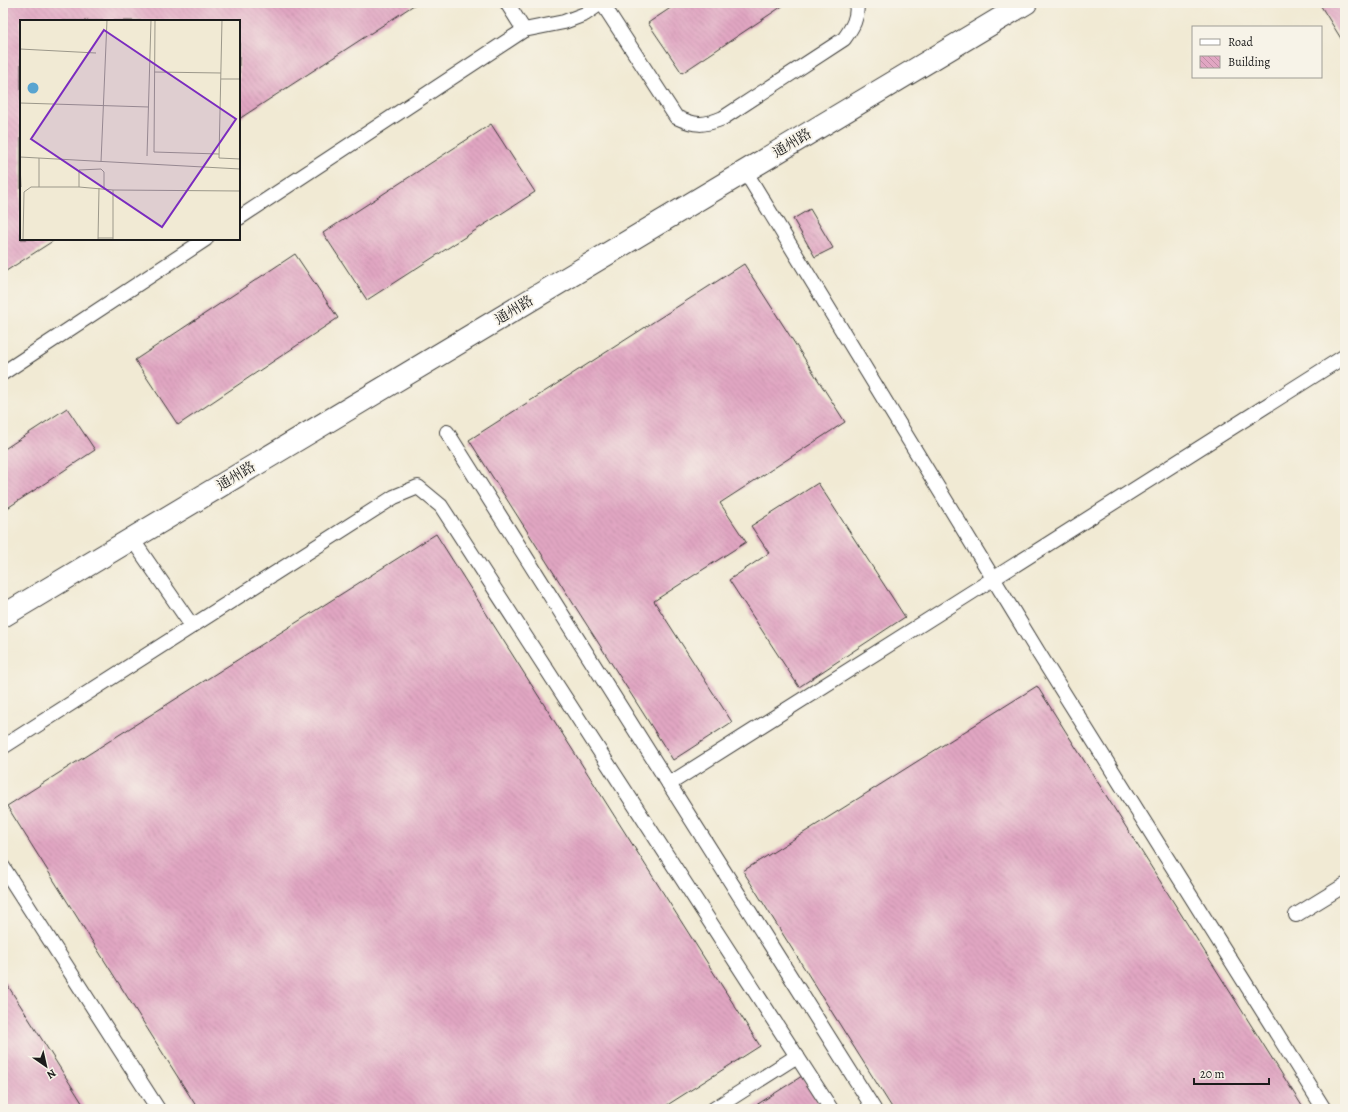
<svg xmlns="http://www.w3.org/2000/svg" width="1348" height="1112" viewBox="0 0 1348 1112" font-family="Alegreya,'Noto Serif SC',serif">
<defs>
<pattern id="building-back-hatch" width="6" height="6" patternUnits="userSpaceOnUse"><rect width="6" height="6" fill="#e1a6c2"/><path d="M-1 5l2 2M0 0l6 6M5-1l2 2" fill="none" stroke="#c08ea6"/></pattern>
</defs>
<rect width="100%" height="100%" fill="#f7f3e8"/>
<filter id="ink" filterUnits="userSpaceOnUse"><feTurbulence type="fractalNoise" baseFrequency=".025" numOctaves="2"/><feDisplacementMap in="SourceGraphic" scale="8" xChannelSelector="R" yChannelSelector="G"/><feConvolveMatrix kernelMatrix="1 2 1 2 8 2 1 2 1" color-interpolation-filters="sRGB"/></filter>
<filter id="wash" filterUnits="userSpaceOnUse"><feTurbulence type="fractalNoise" baseFrequency=".012" numOctaves="4" result="noise"/><feDisplacementMap in="SourceGraphic" scale="16" xChannelSelector="R" yChannelSelector="G"/><feGaussianBlur stdDeviation="0.9" result="paint"/><feColorMatrix in="noise" values="0 0 0 0 0 0 0 0 0 0 0 0 0 0 0 0 0 1.4 0 .05"/><feComposite in="paint" operator="in"/></filter>
<g filter="url(#wash)">
<rect width="100%" height="100%" fill="#f1ead4"/>
<g id="blocks">
<!-- building -->
<g fill="url(#building-back-hatch)">
<polygon points="3,3 417,3 239,119 239,21 21,21 21,239 56,239 3,273"/>
<polygon points="678,3 787,3 682,73 648,23"/>
<polygon points="1319,3 1345,3 1345,45"/>
<polygon points="491,124 535,192 367,300 323,233"/>
<polygon points="810,209 833,248 815,257 793,219"/>
<polygon points="295,254 338,318 178,425 135,360"/>
<polygon points="744,264 845,422 720,503 746,542 654,601 732,722 673,760 469,440"/>
<polygon points="67,408 95,450 3,511 3,450"/>
<polygon points="818,483 905,617 799,687 729,580 769,553 751,526"/>
<polygon points="436,534 760,1046 661,1109 198,1109 7,806"/>
<polygon points="1037,686 1304,1109 893,1109 743,871"/>
<polygon points="3,978 86,1109 3,1109"/>
<polygon points="802,1076 823,1109 750,1109"/>
</g>
</g>
</g>
<g filter="url(#ink)">
<use href="#blocks" fill-opacity="0" stroke="#3c3b38" stroke-width="1"/>
<g fill="none" stroke-linecap="round" stroke-linejoin="round">
<!-- service casing -->
<g stroke="#3c3b38" stroke-width="16">
<g id="service">
<path d="M602,3L676,117C695,126 704,126 723,118L844,39C852,28 859,17 856,3"/>
<polyline points="524,30 564,22 585,14 601,3"/>
<polyline points="745,171 1038,652 1324,1109"/>
<polyline points="239,218 524,30 507,3"/>
<polyline points="3,373 206,239"/>
<polyline points="447,432 874,1109"/>
<polyline points="132,539 192,626"/>
<polyline points="3,747 394,497 418,487 441,506 831,1109"/>
<polyline points="669,784 1345,356"/>
<polyline points="3,867 158,1109"/>
<polyline points="1296,915 1345,885"/>
<polyline points="714,1109 797,1056"/>
</g>
</g>
<!-- tertiary casing -->
<g stroke="#3c3b38" stroke-width="24">
<polyline id="tertiary" points="3,616 1026,3"/>
</g>
<!-- service -->
<use href="#service" stroke="#fff" stroke-width="14"/>
<!-- tertiary -->
<use href="#tertiary" stroke="#fff" stroke-width="22"/>
</g>
</g>
<g text-anchor="middle" dominant-baseline="central" stroke-width="4" stroke-linejoin="round" paint-order="stroke">
<!-- street labels -->
<g font-size="14" fill="#1c1c1c" stroke="#f7f3e8">
<text transform="translate(792 143) rotate(-31)">通州路</text>
<text transform="translate(514 310) rotate(-31)">通州路</text>
<text transform="translate(236 476) rotate(-31)">通州路</text>
</g>
</g>
<!-- overview -->
<g transform="translate(20 20)">
<rect width="220" height="220" fill="#f1ead4"/>
<path d="M7.5 68a5.5 5.5 0 1 1 11 0a5.5 5.5 0 1 1-11 0Z" fill="#58a4d0"/>
<path fill="none" stroke="#9c988a" stroke-width="1" d="M135,0L134,132L199,134M202,0L199,138L220,139M0,29L76,33M134,52L201,53M201,59H220M0,83L129,87M127,136L131,0M0,137L220,149M81,142L87,0M0,143L1,167M19,167V138M84,168V152L81,149L59,150V167L93,170M78,218H93M3,220L4,172L11,167H59M78,220L79,168M93,220V170L220,171"/>
<path fill="#7b2cbf" fill-opacity="0.15" stroke="#7b2cbf" stroke-width="2" d="M84,10L216,99L142,207L11,119Z"/>
<rect width="220" height="220" fill="none" stroke="#1c1c1c" stroke-width="2"/>
</g>
<!-- margin -->
<rect width="1348" height="1112" fill="none" stroke="#f7f3e8" stroke-width="16"/>
<!-- legend -->
<rect x="1192" y="26" width="130" height="52" fill="#f7f3e8" stroke="#9f9d96"/>
<rect x="1200" y="39" width="20" height="6" fill="#ffffff" stroke="#9f9d96"/>
<text x="1228" y="46" font-size="12" fill="#1c1c1c">Road</text>
<rect x="1200" y="56" width="20" height="12" fill="url(#building-back-hatch)" stroke="#9f9d96"/>
<text x="1228" y="66" font-size="12" fill="#1c1c1c">Building</text>
<!-- north arrow -->
<g transform="translate(46 1066) rotate(146)" stroke="#f7f3e8" stroke-width="3" paint-order="stroke">
<path d="M0-3L7 15L0 10L-7 15Z" fill="#1c1c1c"/>
<text y="-6" font-size="11" font-weight="bold" text-anchor="middle" fill="#1c1c1c">N</text>
</g>
<!-- scale -->
<path d="M1194 1078v6h75v-6" fill="none" stroke="#1c1c1c" stroke-width="2"/>
<text x="1200" y="1078" font-size="12" fill="#1c1c1c" stroke="#f7f3e8" stroke-width="3" paint-order="stroke">20 m</text>
</svg>
